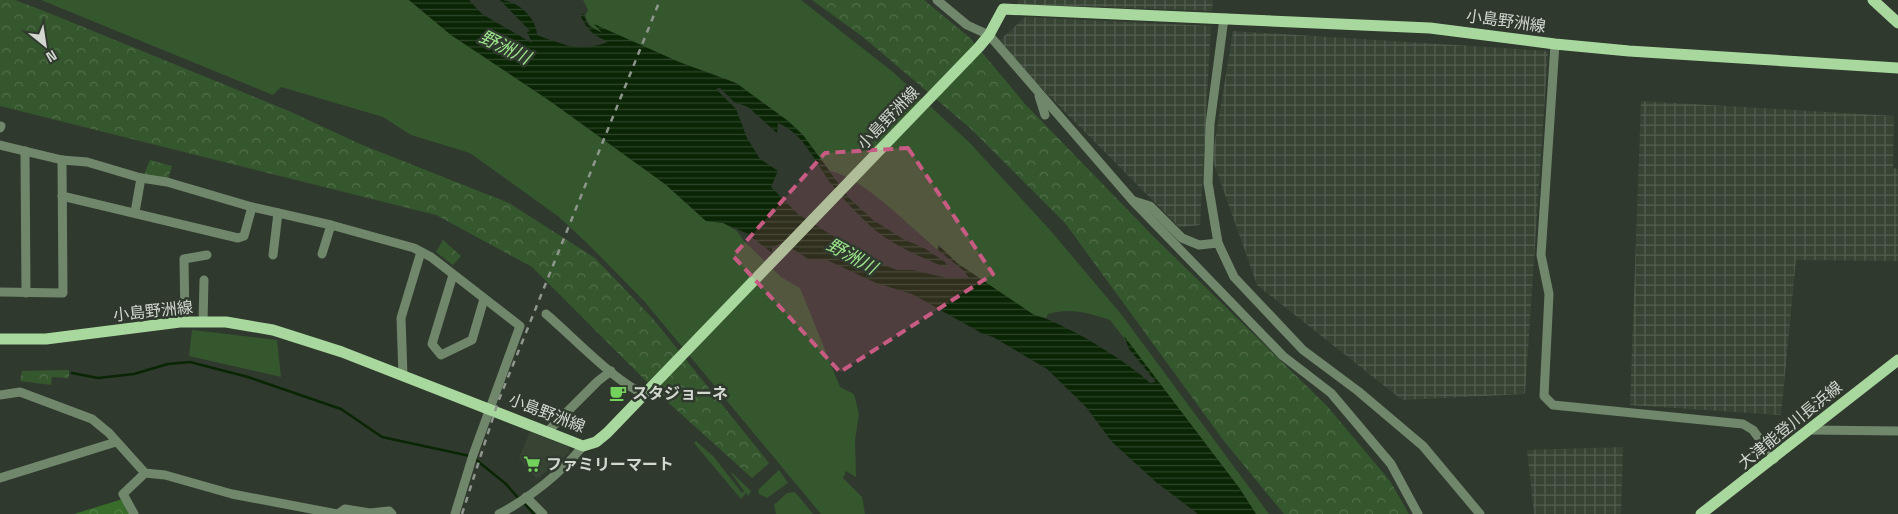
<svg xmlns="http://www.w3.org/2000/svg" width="1898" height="514" viewBox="0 0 1898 514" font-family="'Space Grotesk','Noto Sans JP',sans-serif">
<defs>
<pattern id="industrial-grid" width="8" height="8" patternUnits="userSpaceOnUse" patternTransform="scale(1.25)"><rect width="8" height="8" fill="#374434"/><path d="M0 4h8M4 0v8" fill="none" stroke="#535e50"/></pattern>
<pattern id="forest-crowns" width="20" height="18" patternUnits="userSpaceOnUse" patternTransform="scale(1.25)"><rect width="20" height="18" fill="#386c2b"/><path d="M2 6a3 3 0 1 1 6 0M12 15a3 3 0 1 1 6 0" fill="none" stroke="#548049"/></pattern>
<pattern id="park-crowns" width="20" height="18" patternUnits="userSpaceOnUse" patternTransform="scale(1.25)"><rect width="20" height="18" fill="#35572d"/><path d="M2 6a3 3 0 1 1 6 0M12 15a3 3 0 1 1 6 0" fill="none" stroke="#516e4a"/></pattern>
<pattern id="water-rules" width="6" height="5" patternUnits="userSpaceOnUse" patternTransform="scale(1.25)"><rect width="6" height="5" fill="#0a2504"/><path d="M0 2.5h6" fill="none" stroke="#2d4428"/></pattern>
</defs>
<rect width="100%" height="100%" fill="#30392e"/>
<!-- built -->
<polygon fill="#374434" points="530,432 569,447 569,453 537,479 519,458"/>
<!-- industrial -->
<g fill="url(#industrial-grid)">
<polygon points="1019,0 1213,0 1212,11 1017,4"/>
<polygon points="1025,17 1211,26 1200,225 1179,227 997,43"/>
<polygon points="1233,31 1548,51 1525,394 1402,400 1257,285 1212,158"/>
<polygon points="1641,101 1894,116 1893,168 1898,169 1898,261 1796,260 1781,415 1630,405"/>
<polygon points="1623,447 1621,514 1534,514 1527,450"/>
</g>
<!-- grass -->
<g fill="#35572d">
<polygon points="41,0 409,0 451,35 550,101 665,184 706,221 723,223 737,231 743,240 781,277 800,288 840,387 854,394 859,414 855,440 856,477 846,471 843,478 862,497 865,514 821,514 644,301 589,245 559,217 470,153 411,135 383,117 281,87 273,95"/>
<path d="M583,0H801L893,72L970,143L1050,230L1121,314L1269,514H1256L1240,489L1110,320C1090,313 1069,307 1048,314L1046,318L1034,315L957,263L939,245L938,250C910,227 864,178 830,171L803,135L788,121L736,83L679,62L595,25L603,33C593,29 589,26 585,16L588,10Z"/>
<polygon points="192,330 277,340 281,377 189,356"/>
<polygon points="696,441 714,457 742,493 744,491 729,470 751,491 748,496 746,493 741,499 694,443"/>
<polygon points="779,470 788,483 767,498 759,494 758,490"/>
<polygon points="795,492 813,514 776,514 774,505 787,493"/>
</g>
<!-- forest -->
<polygon fill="url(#forest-crowns)" points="126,498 138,514 74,514"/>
<!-- park -->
<g fill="url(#park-crowns)">
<polygon points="0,0 15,0 44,11 289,111 360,144 509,203 595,258 654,320 769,463 752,478 661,396 532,267 436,215 0,106"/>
<polygon points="812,0 924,0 970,38 1025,104 1153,236 1327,406 1390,481 1409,514 1284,514 1224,441 1065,223 970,128 863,37"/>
<polygon points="150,160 172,166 167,182 144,175"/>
<polygon points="443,240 461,256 453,265 436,252"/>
<polygon points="69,370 69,378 52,377 51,385 20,381 22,371"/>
</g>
<!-- water -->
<path fill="url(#water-rules)" d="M409,0H469L482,14L532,43L527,32L530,31L500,0C517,0 537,18 537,35C566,45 578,53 608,42C595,36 588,31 581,17L583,13L588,25L602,33L594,24L679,62L736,83L788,121L803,135L849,198L873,220L903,239L924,248L944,261L948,266H942C916,255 886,242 866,222C854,210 842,198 832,185C815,163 805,134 778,123L777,133L748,107L734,102L720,88L716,89L736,109L747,138L760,159L778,171L771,187L798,214L873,261L897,270H913L947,278H969L964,271L938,250V245L957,263L1034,315C1064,322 1128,362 1150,383L1156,382L1129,349L1124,336L1240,489L1256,514H1198L1157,483L1112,442L1086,407L1047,369L993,337L983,334L912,294L876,283L827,260L808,259L783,242L772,248V253L746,233L723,223L706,221L665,184L550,101L451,35Z"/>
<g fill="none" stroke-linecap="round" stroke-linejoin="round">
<!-- stream -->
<g stroke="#0a2504" stroke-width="2.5">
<polyline points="72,373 98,378 134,374 168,364 190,362 248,377 341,409 382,437 470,456"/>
<polyline points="475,459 506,484 519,499"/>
<polyline points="523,502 534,514"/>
</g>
<!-- minor -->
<g stroke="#70876b" stroke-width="9">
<polyline points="937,0 967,25 989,35 1133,201 1283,356 1331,393 1391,464 1418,514"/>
<polyline points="1224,18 1210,124 1208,183 1218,243 1234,277 1303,350 1358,391 1423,446 1480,514"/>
<polyline points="1555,44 1541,255 1549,294 1544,396 1553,405 1743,424 1753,430 1774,459"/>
<polyline points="1039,96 1045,115"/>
<polyline points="0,128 1,126"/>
<polyline points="0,145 62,160 87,162 141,178 167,182 252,207 331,225 414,248 431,257 520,326 473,455 455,514"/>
<polyline points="25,151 26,293"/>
<polyline points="62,196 238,238 244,236 252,207"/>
<polyline points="1134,201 1150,206 1182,238 1199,245 1218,243"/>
<polyline points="135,212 141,178"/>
<polyline points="322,254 331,225"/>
<polyline points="273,255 278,213"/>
<polyline points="453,275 432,344 441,355 472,340 484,299"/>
<polyline points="0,292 63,293 62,160"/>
<path d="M546,314C571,335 617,384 645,394"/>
<polyline points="185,322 184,259 207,255"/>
<polyline points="203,322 204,280"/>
<polyline points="403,376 401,318 421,252"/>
<polyline points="0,395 20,392 92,419 109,433 145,473 165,475 232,494 337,514"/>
<polyline points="1810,430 1898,431"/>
<polyline points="548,431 598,381 611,371"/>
<polyline points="0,478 116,442"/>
<polyline points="526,497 543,514"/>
<polyline points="134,514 123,494 145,473"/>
<polyline points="338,514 345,509 370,513 389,511 392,514"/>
<path d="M499,514C530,498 561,473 583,446"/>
</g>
<!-- major -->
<g stroke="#a9d89e" stroke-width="11">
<polyline points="1873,0 1898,23"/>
<polyline points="0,339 46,339 180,322 226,322 273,330 342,352 583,446 596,442 607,433 979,47 989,35 1003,9 1430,28 1555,44 1629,51 1898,68"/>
<polyline points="1701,514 1898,360"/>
</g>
<!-- rail -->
<polyline stroke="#8f968d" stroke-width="2.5" stroke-dasharray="6 6" stroke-linecap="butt" points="462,514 498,402 660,0"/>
</g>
<!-- marked area -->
<path fill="#c85b84" fill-opacity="0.2" stroke="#c85b84" stroke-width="4" stroke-dasharray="10 6" stroke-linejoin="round" d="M908,148L993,274L840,372L733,256L825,153Z"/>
<!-- icons -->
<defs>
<g id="cafe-bare" transform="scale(1.35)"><path d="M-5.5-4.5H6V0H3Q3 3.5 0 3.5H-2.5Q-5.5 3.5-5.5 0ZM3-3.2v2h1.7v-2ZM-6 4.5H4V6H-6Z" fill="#73d25c" stroke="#30392e" stroke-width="2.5" paint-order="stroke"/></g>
<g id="supermarket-bare" transform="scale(1.35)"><path d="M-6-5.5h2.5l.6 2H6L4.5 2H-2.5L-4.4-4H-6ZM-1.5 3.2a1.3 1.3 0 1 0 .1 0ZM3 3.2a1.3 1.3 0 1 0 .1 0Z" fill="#73d25c" stroke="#30392e" stroke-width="2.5" paint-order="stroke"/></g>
</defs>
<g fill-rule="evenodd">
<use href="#cafe-bare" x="618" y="393"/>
<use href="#supermarket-bare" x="532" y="464"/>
</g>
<g text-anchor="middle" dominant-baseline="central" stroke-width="5" stroke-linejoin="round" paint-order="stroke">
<!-- street labels -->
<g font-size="16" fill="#d2d7d0" stroke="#30392e">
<text transform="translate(1506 21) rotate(8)">小島野洲線</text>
<text transform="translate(888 118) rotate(-46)">小島野洲線</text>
<text transform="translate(153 311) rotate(-6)">小島野洲線</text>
<text transform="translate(547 413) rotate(21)">小島野洲線</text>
<text transform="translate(1790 425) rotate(-39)">大津能登川長浜線</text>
</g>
<!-- poi labels -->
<g font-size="16" font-weight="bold" fill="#d2d7d0" stroke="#30392e" text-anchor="start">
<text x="632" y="393">スタジョーネ</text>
<text x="546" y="464">ファミリーマート</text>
</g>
<!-- water labels -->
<g font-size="18" font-style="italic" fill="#9ce58b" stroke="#30392e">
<text transform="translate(505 47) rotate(26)">野洲川</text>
<text transform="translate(852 256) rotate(29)">野洲川</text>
</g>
</g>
<!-- north arrow -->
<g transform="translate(45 45) rotate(150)" stroke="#30392e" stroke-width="4" paint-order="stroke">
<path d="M0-4L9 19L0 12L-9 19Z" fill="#d2d7d0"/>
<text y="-8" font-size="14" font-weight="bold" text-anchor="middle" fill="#d2d7d0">N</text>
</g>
</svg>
